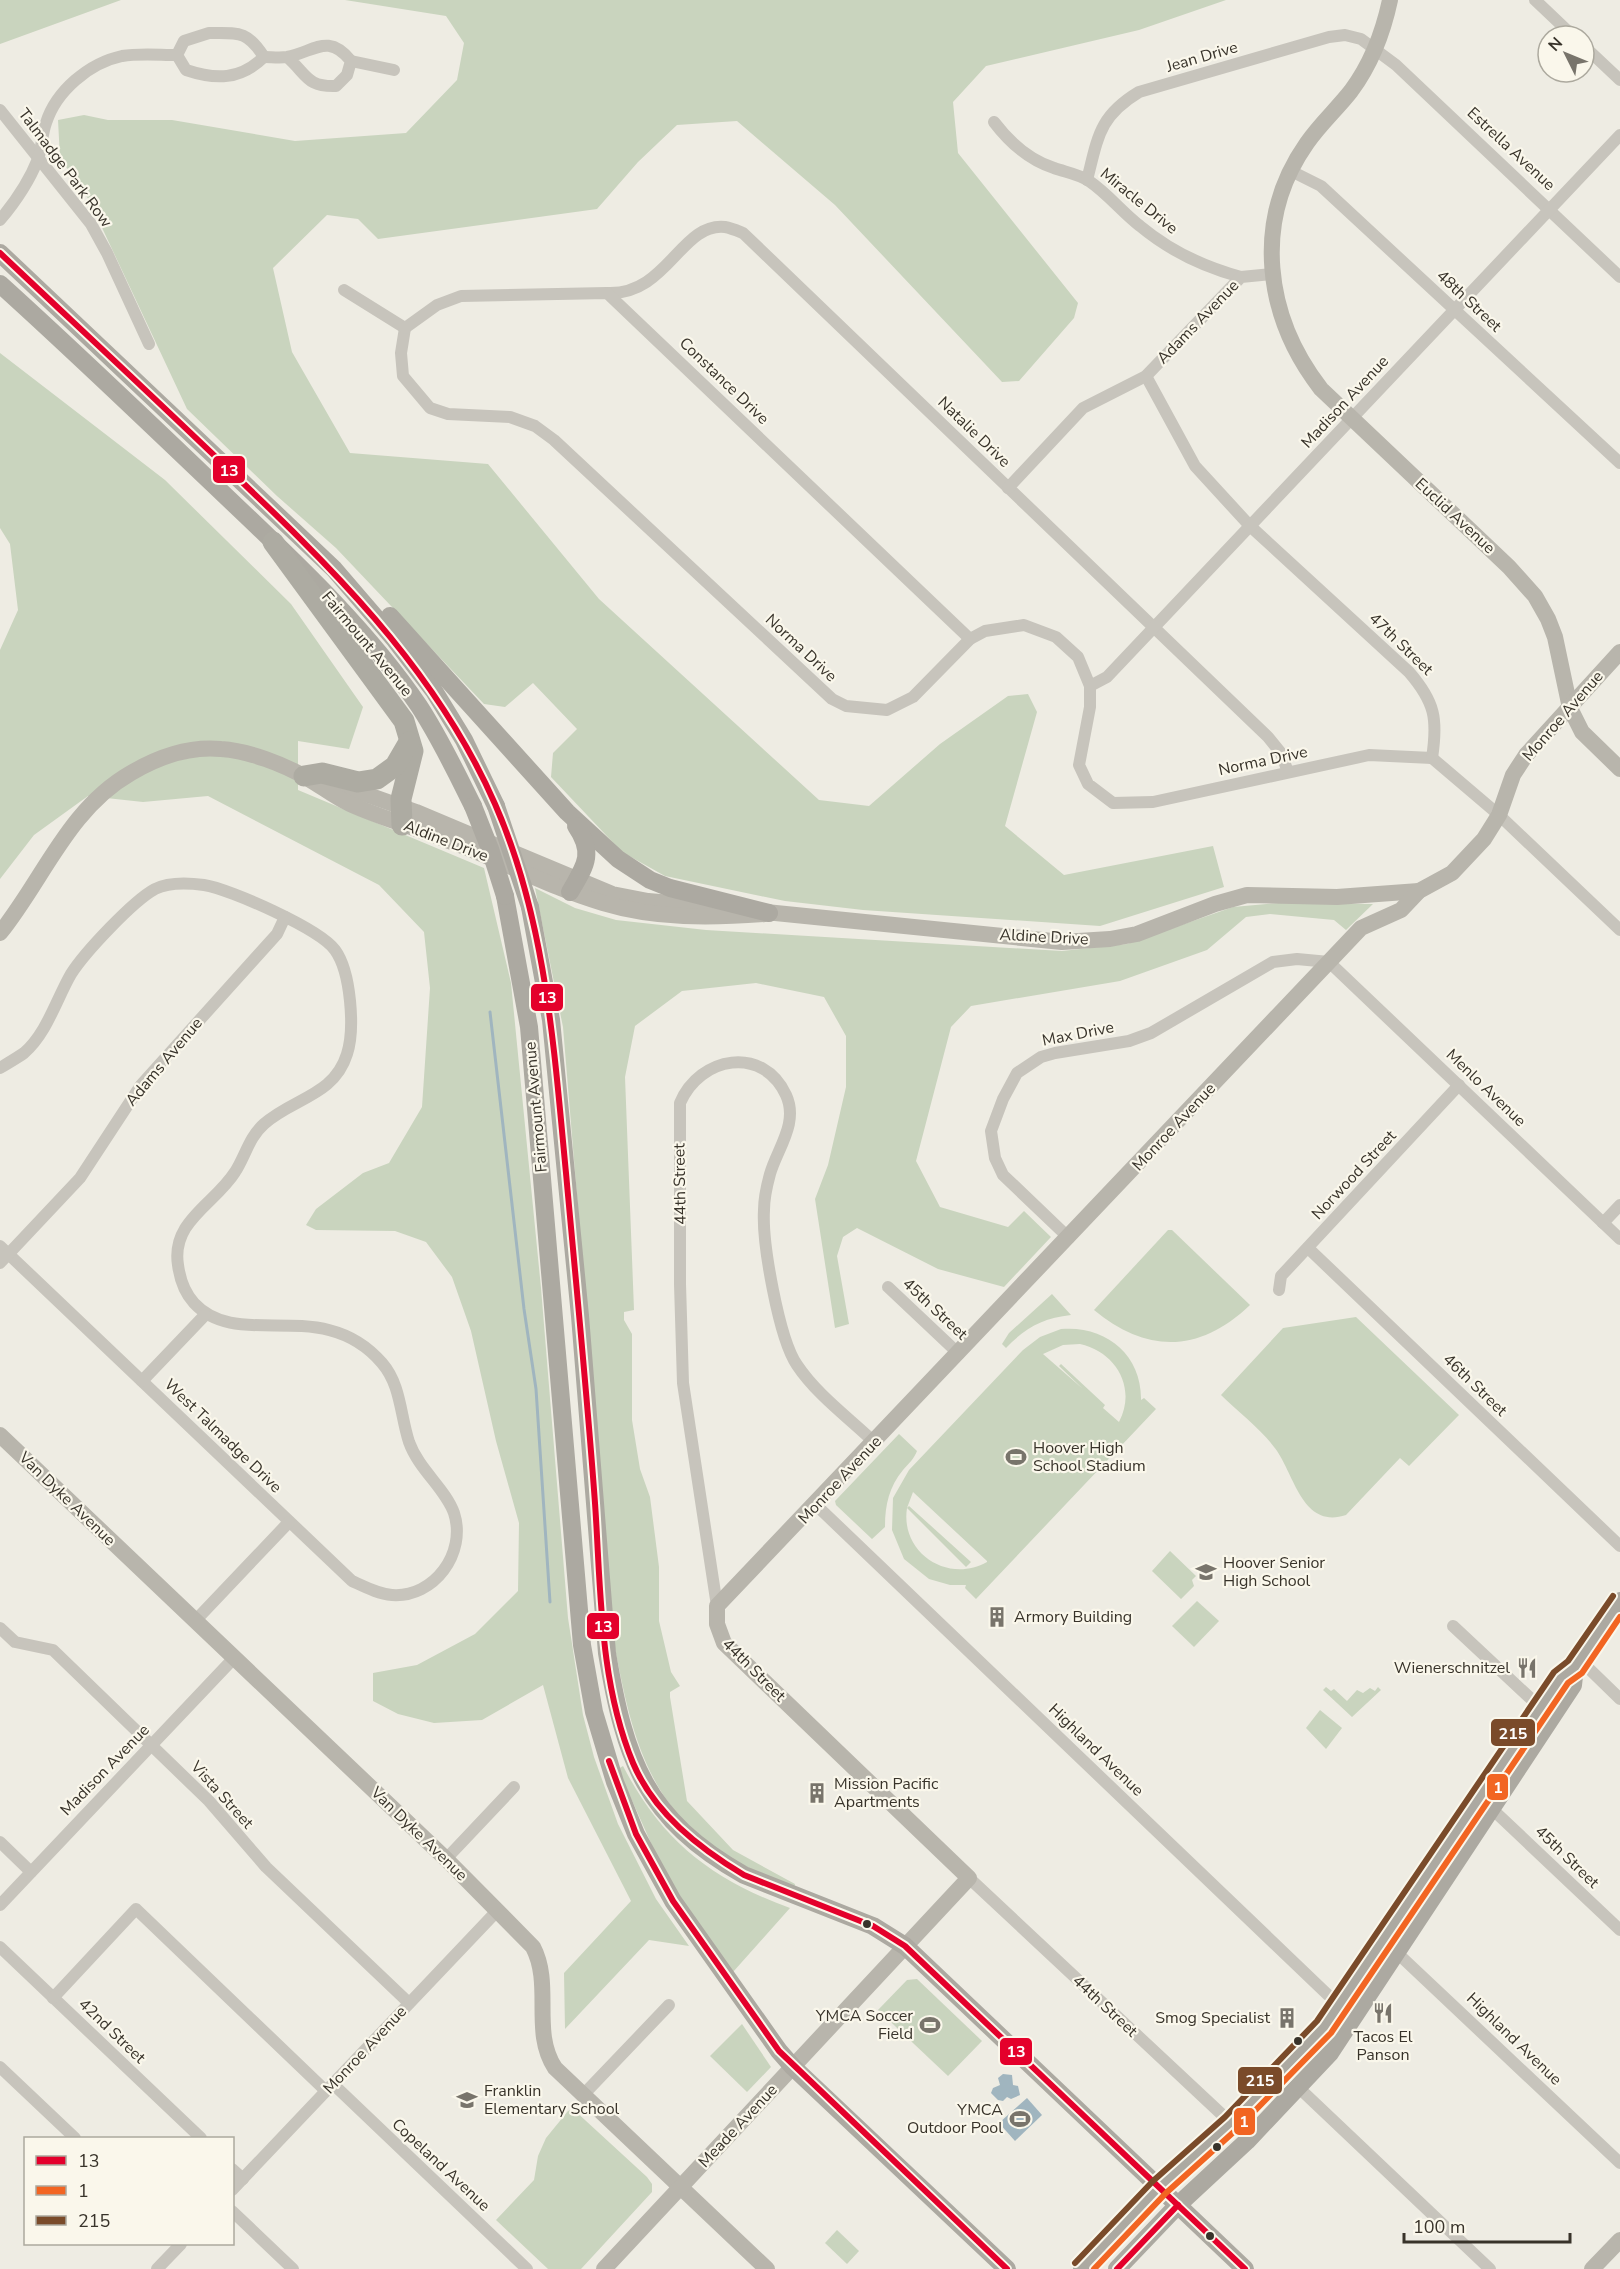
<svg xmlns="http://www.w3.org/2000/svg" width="1620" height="2269" viewBox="0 0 1620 2269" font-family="'Nunito Sans',sans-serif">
<rect width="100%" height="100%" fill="#eeece3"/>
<!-- green -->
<g fill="#c9d4be" fill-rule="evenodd">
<polygon points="0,0 121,0 0,44"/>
<polygon points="345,0 1226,0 1139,30 986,66 953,102 958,153 1078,303 1074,318 1019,381 1002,382 835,205 737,121 677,125 638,162 597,209 378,239 358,219 327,215 273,268 292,352 350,453 488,464 599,599 819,800 869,806 940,744 1008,696 1028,694 1037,712 1005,826 1064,875 1213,846 1224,887 1100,926 863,910 785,901 665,876 622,852 551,777 553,753 577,729 533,683 505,707 484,704 336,548 277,496 187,409 89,200 60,158 58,120 84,115 108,120 172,120 295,141 406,133 457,80 464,43 446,16"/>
<polygon points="0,353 165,480 291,604 363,707 349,749 298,741 298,790 484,868 511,983 541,1288 568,1618 583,1715 594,1757 618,1824 656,1899 689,1946 649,1940 565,2029 564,1973 631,1901 568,1778 543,1685 482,1720 434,1723 398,1714 373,1701 373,1673 417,1665 475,1634 518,1591 519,1523 496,1441 471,1331 452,1277 426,1242 395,1231 316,1230 306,1225 316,1209 363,1173 389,1163 422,1107 430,988 424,932 379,885 208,796 143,802 88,796 34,835 0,879 0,650 18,610 10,544 0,528"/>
<path d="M535,888L575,908L616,920L706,930L1062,951L1127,944L1233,907L1279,903L1373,904L1346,930L1334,920L1270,914L1246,917L1207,950L1120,981L971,1006L951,1027L916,1161L940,1207L1008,1227L1024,1211L1051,1237L1004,1287L938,1269L857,1228L843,1237L837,1256L849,1324L835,1328L815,1199L828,1165L846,1087V1036L824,997L756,983L682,991L635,1026L625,1077L634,1310L624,1312V1320L632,1334V1420L640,1469L650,1497L659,1567V1621L671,1672L680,1686L670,1692V1697L687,1801L733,1850L795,1884L794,1888C769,1877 743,1867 720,1852C645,1802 630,1726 614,1643L563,1027Z"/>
<path d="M1168,1230H1172L1250,1305C1200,1353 1147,1354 1094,1310Z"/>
<path d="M1052,1294L1071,1315C1043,1318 1025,1328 1006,1348L1002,1344L1009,1333Z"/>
<path d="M1356,1317L1459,1415L1409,1466L1400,1458L1346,1515C1301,1530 1294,1471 1274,1447C1260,1428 1238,1412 1221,1395L1283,1328Z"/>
<path d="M1061,1329C1105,1325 1142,1354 1141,1400L1144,1398L1156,1409L976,1599L965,1588L966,1585H950L929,1579L904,1559L892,1530L893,1498L909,1470L1023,1350L1040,1337ZM1080,1344C1116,1352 1137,1388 1119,1422L1103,1408L1105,1405L1061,1364L1059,1366L1083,1389L1043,1354L1063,1345ZM913,1492L987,1561V1562C948,1584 900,1553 907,1508L966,1567L971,1562L909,1506L907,1508Z"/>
<path d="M899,1434L917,1451C914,1459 909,1463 903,1470C889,1487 885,1505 885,1527L872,1539L836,1505L835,1501Z"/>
<polygon points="1170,1551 1196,1576 1192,1580 1194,1586 1181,1599 1152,1571"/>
<polygon points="1197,1601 1219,1621 1194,1647 1172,1626"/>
<polygon points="1326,1687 1331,1691 1334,1689 1347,1701 1357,1690 1363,1693 1370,1688 1375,1691 1378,1687 1381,1690 1352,1717 1323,1690"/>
<polygon points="1320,1710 1342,1728 1326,1749 1306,1728"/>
<path d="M623,1766C662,1841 711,1879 790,1908L733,1972L690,1913L659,1861L618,1769Z"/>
<polygon points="917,1979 982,2041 948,2076 878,2010 907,1980"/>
<polygon points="742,2024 771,2067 747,2092 710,2056"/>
<polygon points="573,2109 647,2177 652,2184 652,2192 581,2269 548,2269 496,2220 534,2180 538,2156 546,2138 568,2111"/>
<polygon points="837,2230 859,2251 847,2264 825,2243"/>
</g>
<!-- water -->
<g fill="#a0b5bf">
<polygon points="1003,2074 1012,2075 1013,2085 1018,2086 1020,2095 1011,2099 1007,2097 1003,2101 998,2100 991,2093 993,2088 1000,2085 998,2078"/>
<polygon points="1027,2098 1042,2115 1015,2141 999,2123"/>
</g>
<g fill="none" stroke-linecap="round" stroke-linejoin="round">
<!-- stream -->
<polyline stroke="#a0b5bf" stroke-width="3" points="490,1012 524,1309 536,1389 550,1602"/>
<!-- street -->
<g stroke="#c7c4bc" stroke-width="12">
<polyline points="1535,0 1573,36"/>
<path d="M209,33C238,33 247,30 264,57C240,80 216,80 186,70L177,55L184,41Z"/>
<polyline points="1584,46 1620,80"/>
<path d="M264,57C271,57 280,58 287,57C314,52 328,32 351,61L347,75L336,86C306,87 307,74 287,57"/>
<polyline points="351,61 394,70"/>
<polyline points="0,110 91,224 107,253 149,344"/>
<path d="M994,122C1010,143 1029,160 1054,168C1065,172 1079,174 1089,181C1107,193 1122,212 1140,226C1170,251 1204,267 1241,277"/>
<polyline points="1291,171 1321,186 1620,463"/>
<path d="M1087,180C1098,137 1099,116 1139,92L1329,37L1345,35L1361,39L1396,65L1620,277"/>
<path d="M0,220C16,201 29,182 38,159C42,147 42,134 46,123C56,91 89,63 122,56C139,53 159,55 177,55"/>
<polyline points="344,290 405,328"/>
<path d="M607,293C667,296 681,222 725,227C731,228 738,231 743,233L1268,737L1281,753L1288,772"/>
<polyline points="405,328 401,353 403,376 430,408 448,414 510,417 535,426 554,440 832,699 846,706 887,710 913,697 970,639 985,631 1024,625 1056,637 1078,657 1090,686 1090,707 1079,765 1088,784 1113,803 1153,802 1369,755 1432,758"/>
<polyline points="405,328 437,305 461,296 607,293 970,639"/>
<path d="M1146,376L1195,466L1250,526L1409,672C1435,702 1438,719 1432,758"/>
<polyline points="1008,488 1083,408 1146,376 1241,277 1272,274"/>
<polyline points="1090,686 1107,677 1620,135"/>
<polyline points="1432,758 1499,815 1620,930"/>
<path d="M0,1068C8,1063 17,1058 24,1053C47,1033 56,1000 71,974C85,952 133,901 155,889C169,882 189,883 204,885C230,889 320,929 335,950C351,972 355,1029 347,1054C334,1096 293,1098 264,1124C249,1137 245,1157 235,1172C215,1204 171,1221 178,1265C180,1280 184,1292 194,1303C239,1352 323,1294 382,1363C401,1385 400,1414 409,1442C419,1470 445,1488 454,1513C467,1553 434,1598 392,1595C378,1594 365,1587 352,1581L0,1246"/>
<polyline points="1603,1223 1620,1205"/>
<polyline points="1069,1238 1003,1175 995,1158 991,1131 1003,1099 1017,1073 1041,1057 1055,1053 1129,1041 1151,1033 1273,962 1297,959 1329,962 1620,1239"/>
<polyline points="1308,1248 1620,1546"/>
<polyline points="0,1263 80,1178 141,1085 277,934 285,917"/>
<polyline points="888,1287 959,1354"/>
<polyline points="1279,1290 1281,1276 1459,1085"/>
<polyline points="142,1381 205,1315"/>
<polyline points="816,1505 1328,1995 1346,2008"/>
<path d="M717,1606L683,1383L680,1284V1103C700,1056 763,1045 786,1095C799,1123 777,1149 770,1174C767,1185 764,1199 764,1210C762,1243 779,1339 797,1365C817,1395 849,1418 875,1443"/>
<polyline points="195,1621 289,1522"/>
<polyline points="1453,1626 1544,1711"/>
<polyline points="0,1628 15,1642 53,1650 209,1801 266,1867 409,2003"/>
<polyline points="1580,1660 1620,1699"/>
<polyline points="1491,1808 1620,1930"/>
<polyline points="0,1842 31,1872"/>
<polyline points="446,1859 514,1787"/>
<polyline points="969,1878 1231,2123"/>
<polyline points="0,1905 234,1658"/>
<polyline points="0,1947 201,2138"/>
<polyline points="1393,1949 1620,2163"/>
<polyline points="53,1998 136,1909 326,2091"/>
<polyline points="0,2067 75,2138"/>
<polyline points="333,2084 527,2269"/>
<polyline points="1299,2088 1490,2269"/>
<polyline points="584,2094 669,2005"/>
<polyline points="232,2169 243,2179"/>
<polyline points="232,2190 497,1911"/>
<polyline points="232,2211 293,2269"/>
<polyline points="157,2269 181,2244"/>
</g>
<!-- secondary -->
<g stroke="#b8b5ac" stroke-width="16">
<path d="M1390,0C1383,33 1371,64 1351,91C1337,109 1320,124 1307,143C1252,221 1265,317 1321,389L1509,567L1535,596L1548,619L1555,637L1570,708L1582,732L1620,769"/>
<polyline points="340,785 416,812 612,894 648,901 718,907"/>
<polyline points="756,911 1062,942 1110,939 1137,934 1215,904 1247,895 1337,897 1419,891"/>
<path d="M0,933C43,880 68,809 131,773C158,757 190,746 221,749C249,751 283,764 307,778C321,786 335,797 350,804C383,819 418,828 452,842C503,861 551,888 603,903C656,919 711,918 765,914"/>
<path d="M0,1435L446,1859L533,1947C553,1985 531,2032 555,2068L767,2269"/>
<polyline points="604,2269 969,1878 724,1643 717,1624 717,1606 1361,928 1401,910 1419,891 1452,873 1484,839 1499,815 1513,775 1526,755 1620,652"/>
<polyline points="1592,2269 1620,2240"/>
</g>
<!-- primary -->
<g stroke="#aca9a1" stroke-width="18">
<polyline points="0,253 334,569 395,640 434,691 464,740 496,806"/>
<path d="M0,284C72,349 142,416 212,483C285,553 362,622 419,706C440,738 456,772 473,806"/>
<polyline points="390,616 567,812 618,859 650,880 670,888 769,913"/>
<path d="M570,892C585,866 595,854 576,826"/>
<polyline points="505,896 529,1027 582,1645 594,1712 615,1782 636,1834 673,1901 779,2051 793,2067 1007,2269"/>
<path d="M530,907L551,1020L580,1316L607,1653C625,1760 645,1819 744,1875L873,1926L905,1946L1245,2269"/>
<polyline points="1082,2269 1160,2187 1231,2123 1324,2027 1561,1677 1575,1667 1620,1601"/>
<polyline points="1117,2269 1178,2205 1247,2141 1330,2053 1573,1685 1575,1667"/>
</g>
<!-- highway -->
<g stroke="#adaba2" stroke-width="21">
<polyline points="273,542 404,721 413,751 401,799 402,825"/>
<polyline points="304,776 322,773 358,782 377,779 395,766 409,742"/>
</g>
<!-- primary-bridge -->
<g stroke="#aca9a1" stroke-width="18">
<polyline points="473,806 490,849 505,896"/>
<polyline points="496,806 530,907"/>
</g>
<!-- bus-1 casing -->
<g stroke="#faf7eb" stroke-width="10">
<g id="bus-1">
<path d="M0,253C73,322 147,391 220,461C326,562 435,666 495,804C546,920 554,1049 566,1173C576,1283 587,1393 595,1503C601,1589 599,1681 633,1763C654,1813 699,1848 744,1875L873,1926L905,1946L1245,2269"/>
<polyline points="609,1761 636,1834 673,1901 779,2051 1007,2269"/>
<polyline points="1117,2269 1178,2205"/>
</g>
</g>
<!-- bus-2 casing -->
<g stroke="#faf7eb" stroke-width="10">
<polyline id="bus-2" points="1094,2269 1166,2193 1237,2129 1331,2033 1568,1683 1582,1673 1620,1617"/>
</g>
<!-- bus-3 casing -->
<g stroke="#faf7eb" stroke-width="10">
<polyline id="bus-3" points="1075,2263 1153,2181 1225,2117 1317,2021 1554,1672 1568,1661 1613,1596"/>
</g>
<!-- bus-1 -->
<use href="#bus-1" stroke="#e4002b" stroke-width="6"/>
<!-- bus-2 -->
<use href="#bus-2" stroke="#f26522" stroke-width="6"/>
<!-- bus-3 -->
<use href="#bus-3" stroke="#7a4b2a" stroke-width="6"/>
</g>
<!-- icons -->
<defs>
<g id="stadium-bare" transform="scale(1.62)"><path d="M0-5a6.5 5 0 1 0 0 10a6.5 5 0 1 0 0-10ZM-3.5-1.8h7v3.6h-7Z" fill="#78746b" stroke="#faf7eb" stroke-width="2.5" paint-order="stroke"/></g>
<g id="school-bare" transform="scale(1.62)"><path d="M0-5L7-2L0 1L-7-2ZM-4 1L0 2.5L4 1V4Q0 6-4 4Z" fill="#78746b" stroke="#faf7eb" stroke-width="2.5" paint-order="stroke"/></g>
<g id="building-bare" transform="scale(1.62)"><path d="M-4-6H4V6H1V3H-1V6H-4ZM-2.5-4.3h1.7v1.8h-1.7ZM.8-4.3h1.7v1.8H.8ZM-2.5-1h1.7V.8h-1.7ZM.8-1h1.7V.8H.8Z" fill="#78746b" stroke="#faf7eb" stroke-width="2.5" paint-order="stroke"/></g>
<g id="restaurant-bare" transform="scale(1.62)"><path d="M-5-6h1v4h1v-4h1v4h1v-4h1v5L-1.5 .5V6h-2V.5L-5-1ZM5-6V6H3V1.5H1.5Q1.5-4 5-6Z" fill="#78746b" stroke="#faf7eb" stroke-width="2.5" paint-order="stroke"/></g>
</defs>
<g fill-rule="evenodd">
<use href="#stadium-bare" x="1016" y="1457"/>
<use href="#school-bare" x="1206" y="1572"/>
<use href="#building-bare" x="997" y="1617"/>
<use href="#restaurant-bare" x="1527" y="1668"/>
<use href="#building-bare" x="817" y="1793"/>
<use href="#restaurant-bare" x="1383" y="2013"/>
<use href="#building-bare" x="1287" y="2018"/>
<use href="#stadium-bare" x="930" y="2025"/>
<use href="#school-bare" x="467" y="2100"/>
<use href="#stadium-bare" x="1020" y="2119"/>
</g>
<!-- markers -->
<g fill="#38332a" stroke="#faf7eb" stroke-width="2">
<circle cx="867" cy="1924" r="5"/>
<circle cx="1298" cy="2041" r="5"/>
<circle cx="1217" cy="2147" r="5"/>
<circle cx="1210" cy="2236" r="5"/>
</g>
<g text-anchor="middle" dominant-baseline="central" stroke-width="4.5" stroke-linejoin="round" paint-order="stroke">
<!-- street labels -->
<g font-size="16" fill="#38332a" stroke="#faf7eb">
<text transform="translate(1202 57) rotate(-16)">Jean Drive</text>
<text transform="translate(1511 149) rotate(43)">Estrella Avenue</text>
<text transform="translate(65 168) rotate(53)">Talmadge Park Row</text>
<text transform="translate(1139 201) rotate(39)">Miracle Drive</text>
<text transform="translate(1469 301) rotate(43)">48th Street</text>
<text transform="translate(1198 322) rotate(-46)">Adams Avenue</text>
<text transform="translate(724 381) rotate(44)">Constance Drive</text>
<text transform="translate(1345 402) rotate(-47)">Madison Avenue</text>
<text transform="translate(974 432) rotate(44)">Natalie Drive</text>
<text transform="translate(1455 516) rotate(43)">Euclid Avenue</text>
<text transform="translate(367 644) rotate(50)">Fairmount Avenue</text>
<text transform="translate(1401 644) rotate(44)">47th Street</text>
<text transform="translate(801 648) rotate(43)">Norma Drive</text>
<text transform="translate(1563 716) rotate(-49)">Monroe Avenue</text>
<text transform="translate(1263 761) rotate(-12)">Norma Drive</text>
<text transform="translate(446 841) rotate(21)">Aldine Drive</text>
<text transform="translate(1044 937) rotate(3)">Aldine Drive</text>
<text transform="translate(1078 1034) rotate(-11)">Max Drive</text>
<text transform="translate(164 1062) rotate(-50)">Adams Avenue</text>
<text transform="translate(1486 1088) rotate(44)">Menlo Avenue</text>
<text transform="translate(536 1107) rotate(-95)">Fairmount Avenue</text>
<text transform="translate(1174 1127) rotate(-47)">Monroe Avenue</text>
<text transform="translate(1354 1175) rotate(-47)">Norwood Street</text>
<text transform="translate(680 1184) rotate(-91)">44th Street</text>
<text transform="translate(935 1309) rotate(43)">45th Street</text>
<text transform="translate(1475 1385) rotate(44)">46th Street</text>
<text transform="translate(223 1436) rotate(44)">West Talmadge Drive</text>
<text transform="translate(840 1480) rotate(-47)">Monroe Avenue</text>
<text transform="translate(67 1499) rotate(44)">Van Dyke Avenue</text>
<text transform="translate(754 1670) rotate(45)">44th Street</text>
<text transform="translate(1096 1750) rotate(44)">Highland Avenue</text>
<text transform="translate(105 1770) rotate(-46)">Madison Avenue</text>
<text transform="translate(222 1795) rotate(48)">Vista Street</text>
<text transform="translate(419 1834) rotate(44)">Van Dyke Avenue</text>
<text transform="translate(1567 1857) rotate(44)">45th Street</text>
<text transform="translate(1105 2006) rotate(43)">44th Street</text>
<text transform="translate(112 2031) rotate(44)">42nd Street</text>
<text transform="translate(1514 2039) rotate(44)">Highland Avenue</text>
<text transform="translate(365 2050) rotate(-47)">Monroe Avenue</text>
<text transform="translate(738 2126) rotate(-47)">Meade Avenue</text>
<text transform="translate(441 2165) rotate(43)">Copeland Avenue</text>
</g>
<!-- poi labels -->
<g font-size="16" fill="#38332a" stroke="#faf7eb" text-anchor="start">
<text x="1033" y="1448">Hoover High<tspan x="1033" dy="18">School Stadium</tspan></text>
<text x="1223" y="1563">Hoover Senior<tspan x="1223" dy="18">High School</tspan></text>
<text x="1014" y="1617">Armory Building</text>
<text x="1510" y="1668" text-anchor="end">Wienerschnitzel</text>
<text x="834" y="1784">Mission Pacific<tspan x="834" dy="18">Apartments</tspan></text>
<text x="913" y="2016" text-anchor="end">YMCA Soccer<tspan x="913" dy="18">Field</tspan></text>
<text x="1270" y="2018" text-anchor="end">Smog Specialist</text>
<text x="1383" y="2037" text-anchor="middle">Tacos El<tspan x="1383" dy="18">Panson</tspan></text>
<text x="484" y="2091">Franklin<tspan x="484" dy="18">Elementary School</tspan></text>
<text x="1003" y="2110" text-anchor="end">YMCA<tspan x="1003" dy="18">Outdoor Pool</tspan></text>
</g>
</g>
<g stroke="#faf7eb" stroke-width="2">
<rect x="212" y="455" width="34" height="29" rx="6" fill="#e4002b"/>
<rect x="530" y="983" width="34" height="29" rx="6" fill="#e4002b"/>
<rect x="586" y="1612" width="34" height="28" rx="6" fill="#e4002b"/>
<rect x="1490" y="1718" width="46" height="29" rx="6" fill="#7a4b2a"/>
<rect x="1486" y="1773" width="23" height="28" rx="6" fill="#f26522"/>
<rect x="999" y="2037" width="34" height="29" rx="6" fill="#e4002b"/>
<rect x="1237" y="2066" width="46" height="29" rx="6" fill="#7a4b2a"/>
<rect x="1233" y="2107" width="23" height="29" rx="6" fill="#f26522"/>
</g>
<g font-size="16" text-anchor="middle" font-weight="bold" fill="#fff">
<text x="229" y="476">13</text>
<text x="547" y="1003">13</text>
<text x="603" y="1632">13</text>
<text x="1513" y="1739">215</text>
<text x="1498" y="1793">1</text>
<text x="1016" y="2057">13</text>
<text x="1260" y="2086">215</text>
<text x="1244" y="2127">1</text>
</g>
<!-- legend -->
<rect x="24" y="2137" width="210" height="108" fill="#faf7eb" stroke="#aca99e" stroke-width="1.5"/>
<rect x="36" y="2156" width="30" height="9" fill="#e4002b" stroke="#aca99e" stroke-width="1.5"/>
<text x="78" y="2167" font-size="18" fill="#38332a">13</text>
<rect x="36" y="2186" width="30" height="9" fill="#f26522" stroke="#aca99e" stroke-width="1.5"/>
<text x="78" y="2197" font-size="18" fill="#38332a">1</text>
<rect x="36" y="2216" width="30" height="9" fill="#7a4b2a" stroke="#aca99e" stroke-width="1.5"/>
<text x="78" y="2227" font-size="18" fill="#38332a">215</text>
<!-- north arrow -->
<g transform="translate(1566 54) rotate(313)"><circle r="28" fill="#faf7eb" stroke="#aca99e" stroke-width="1.5"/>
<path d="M0-4.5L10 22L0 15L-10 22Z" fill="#78746b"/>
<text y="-9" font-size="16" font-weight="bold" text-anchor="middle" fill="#38332a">N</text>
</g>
<!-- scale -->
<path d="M1404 2233v9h166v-9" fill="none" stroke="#38332a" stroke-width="3"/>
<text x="1413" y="2233" font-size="18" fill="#38332a" stroke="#faf7eb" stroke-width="4.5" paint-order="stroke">100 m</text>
</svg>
